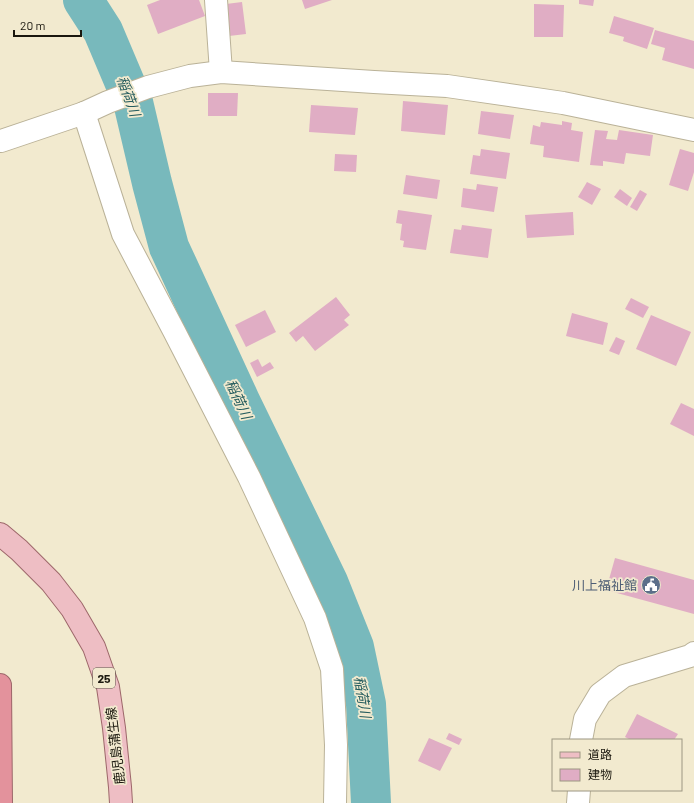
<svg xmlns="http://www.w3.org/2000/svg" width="694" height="803" viewBox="0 0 694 803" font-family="Barlow,'Noto Sans JP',sans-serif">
<rect width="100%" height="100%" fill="#f2eacf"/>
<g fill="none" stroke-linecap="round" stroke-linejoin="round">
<!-- river -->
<polyline stroke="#78b9bc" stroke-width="40" points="83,0 103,31 133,102 152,183 169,247 240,401 328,582 354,647 366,704 371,803"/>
</g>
<!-- building -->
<g fill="#e0adc4">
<polygon points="160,0 199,0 205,16 158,34 147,5"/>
<polygon points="302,0 332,0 305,9"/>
<polygon points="579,0 594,0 593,6 579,4"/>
<polygon points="242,2 246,34 229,36 226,4"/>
<polygon points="534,4 564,5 563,37 534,37"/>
<polygon points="614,16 654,28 647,49 623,41 624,37 609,33"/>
<polygon points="655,30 694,41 694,69 662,60 665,48 651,44"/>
<polygon points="208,93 238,93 237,116 208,116"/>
<polygon points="403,101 448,105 445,135 401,131"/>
<polygon points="311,105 358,108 355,135 309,132"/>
<polygon points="481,111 514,115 510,139 478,134"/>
<polygon points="562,121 572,123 571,130 583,132 579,162 543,157 544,146 530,144 533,125 540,127 541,122 562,125"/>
<polygon points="595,130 608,131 606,139 617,140 619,130 653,135 650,156 626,153 624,164 603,161 603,166 590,165"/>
<polygon points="481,149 510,153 506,179 470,174 473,155 480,156"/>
<polygon points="680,149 694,153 694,172 688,191 669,185"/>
<polygon points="335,154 357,155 356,172 334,171"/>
<polygon points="406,175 440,180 437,199 403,194"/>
<polygon points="587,182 601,189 592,205 578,197"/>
<polygon points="477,184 498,187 494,212 461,207 463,188 476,190"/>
<polygon points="620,189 632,198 627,206 614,197"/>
<polygon points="640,190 647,194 637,211 630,207"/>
<polygon points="398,210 432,215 426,250 403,247 404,241 400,240 402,224 396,223"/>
<polygon points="573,212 574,235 527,238 525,215"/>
<polygon points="462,225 492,229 488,258 450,253 454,229 461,230"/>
<polygon points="336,297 350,315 344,320 349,325 315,351 303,336 296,342 289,333"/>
<polygon points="631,298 649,307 643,318 625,309"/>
<polygon points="265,310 276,332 246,347 235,325"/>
<polygon points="572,313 608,323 603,345 566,336"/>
<polygon points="651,315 691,332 676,366 636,349"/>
<polygon points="616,337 625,341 619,355 609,351"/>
<polygon points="258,359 262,367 270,362 274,368 257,377 250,363"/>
<polygon points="681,403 694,409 694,436 670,424"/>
<polygon points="615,558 694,580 694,614 606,590"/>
<polygon points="637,714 678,734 674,740 631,740 625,737"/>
<polygon points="449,733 462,739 459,745 446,739"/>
<polygon points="429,738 452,748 440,771 418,761"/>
</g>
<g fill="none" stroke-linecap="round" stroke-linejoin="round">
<!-- minor casing -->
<g stroke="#bab298" stroke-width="24">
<g id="minor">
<polyline points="216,0 221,72"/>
<polyline points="84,113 123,234 174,331 249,477 315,618 332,669 336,745 335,803"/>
<polyline points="1,141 84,113 108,102 148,87 190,76 221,72 374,82 447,86 563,103 694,130"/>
<polyline points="581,740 585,719 600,694 624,676 690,656 694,653"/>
<polyline points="578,803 579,790"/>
</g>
</g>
<!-- primary casing -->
<g stroke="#9d676a" stroke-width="24">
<polyline id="primary" points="0,534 19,550 51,582 72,609 94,647 108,687 114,728 120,787 121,803"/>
</g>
<!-- motorway casing -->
<g stroke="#9d676a" stroke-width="24">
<polyline id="motorway" points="0,685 1,803"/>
</g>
<!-- minor -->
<use href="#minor" stroke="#fff" stroke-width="22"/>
<!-- primary -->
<use href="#primary" stroke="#eebec4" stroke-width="22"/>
<!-- motorway -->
<use href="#motorway" stroke="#e3929c" stroke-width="22"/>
</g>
<!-- icons -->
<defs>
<g id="civic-disc" transform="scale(1)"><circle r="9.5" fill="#5c6f8a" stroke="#f2eacf"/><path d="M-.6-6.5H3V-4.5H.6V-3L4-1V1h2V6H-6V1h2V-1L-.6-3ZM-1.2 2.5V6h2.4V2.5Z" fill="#fff"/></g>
</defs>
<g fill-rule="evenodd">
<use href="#civic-disc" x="651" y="585"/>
</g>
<g text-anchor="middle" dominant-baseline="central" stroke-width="3.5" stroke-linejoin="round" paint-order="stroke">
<!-- shield labels -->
<rect fill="#f2eacf" stroke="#5b5648" stroke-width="1" x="93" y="668" width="22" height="20" rx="3"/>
<g font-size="12" font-weight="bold" fill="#1a170e">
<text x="104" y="678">25</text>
</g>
<!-- service labels -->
<g font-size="13" fill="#4e5e75" stroke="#f2eacf" text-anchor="end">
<text x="637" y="585">川上福祉館</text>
</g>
<!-- street labels -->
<g font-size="13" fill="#1a170e" stroke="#f2eacf">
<text transform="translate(115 746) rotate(-97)">鹿児島蒲生線</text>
</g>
<!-- water labels -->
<g font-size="14" font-style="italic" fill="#255c5e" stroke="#f2eacf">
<text transform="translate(129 96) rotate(70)">稲荷川</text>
<text transform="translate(239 399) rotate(65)">稲荷川</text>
<text transform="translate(363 697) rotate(81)">稲荷川</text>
</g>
</g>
<!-- legend -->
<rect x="552" y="739" width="130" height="52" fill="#f2eacf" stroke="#9c9682"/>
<rect x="560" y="752" width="20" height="6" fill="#eebec4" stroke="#9c9682"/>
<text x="588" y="759" font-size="12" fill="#1a170e">道路</text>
<rect x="560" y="769" width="20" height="12" fill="#e0adc4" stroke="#9c9682"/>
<text x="588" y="779" font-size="12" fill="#1a170e">建物</text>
<!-- scale -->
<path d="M14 30v6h67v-6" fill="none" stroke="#1a170e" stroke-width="2"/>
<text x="20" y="30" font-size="12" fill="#1a170e" stroke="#f2eacf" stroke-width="3" paint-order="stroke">20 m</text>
</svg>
